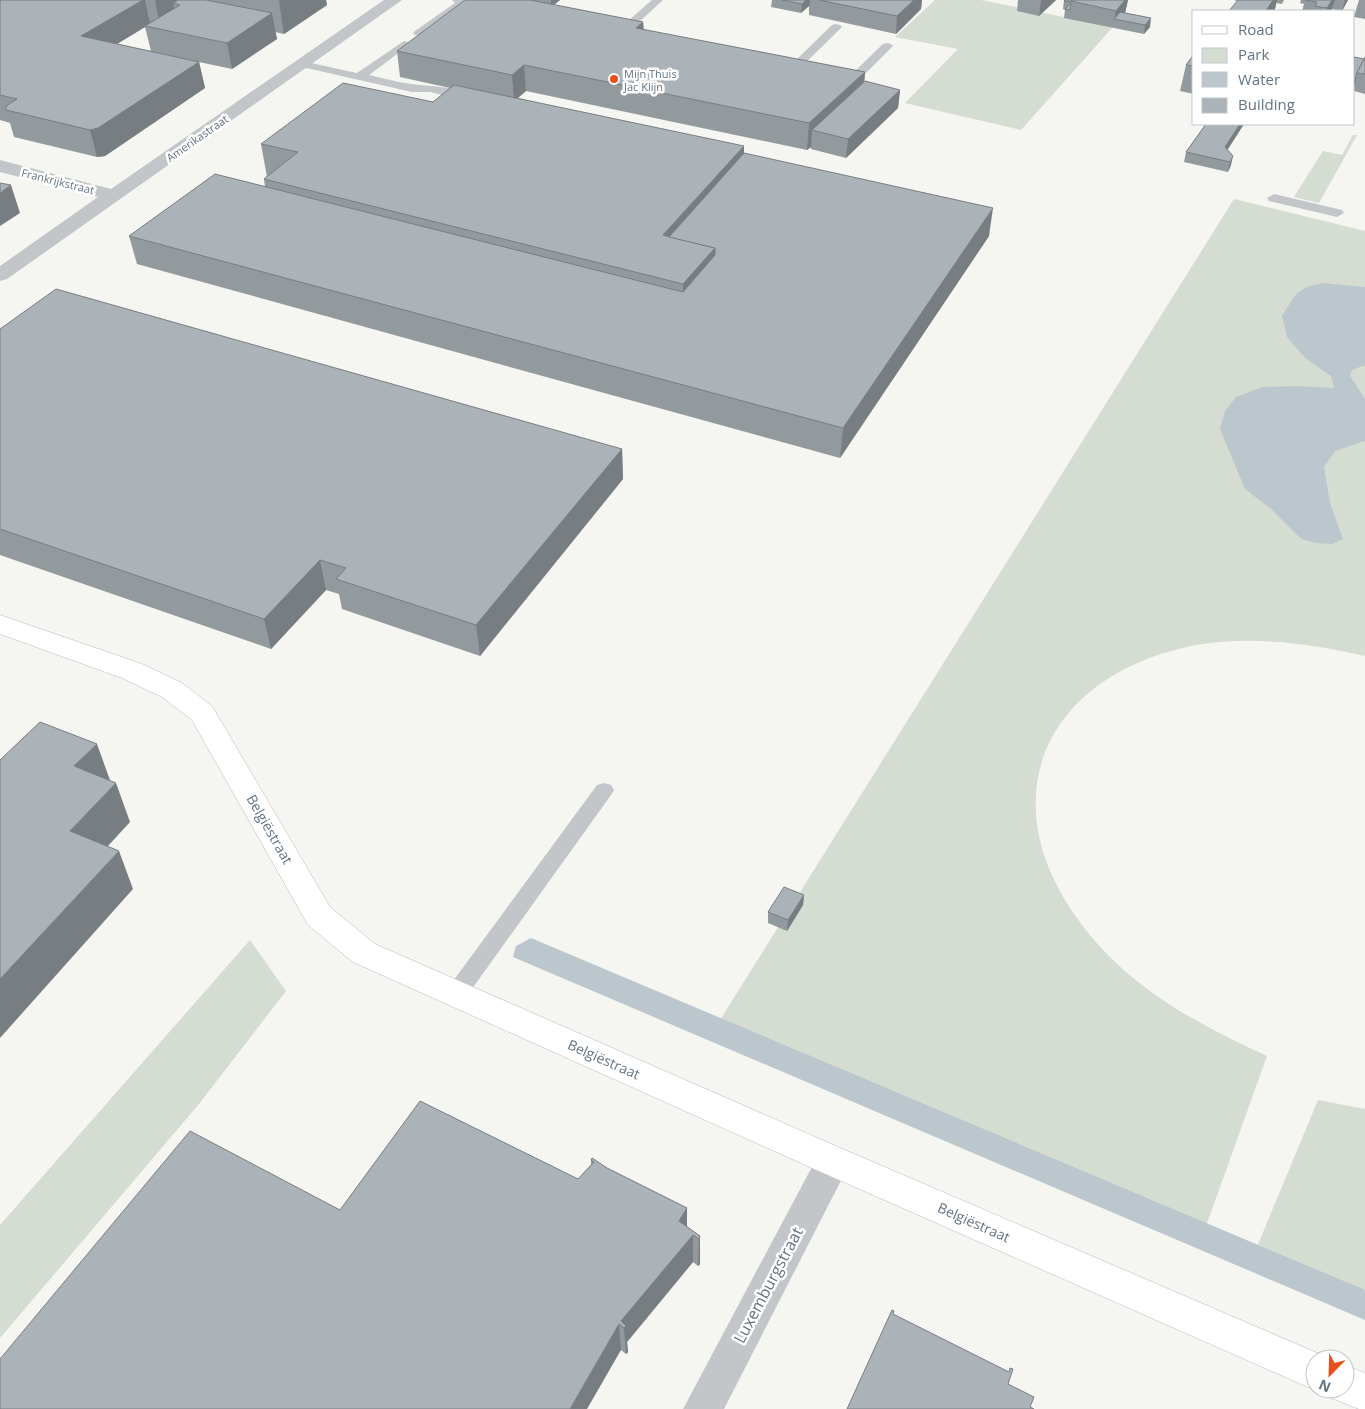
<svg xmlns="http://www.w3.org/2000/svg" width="1365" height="1409" viewBox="0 0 1365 1409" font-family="'Open Sans',sans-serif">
<rect width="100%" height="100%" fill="#f5f5f1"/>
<!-- green -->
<g fill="#d5dcd2">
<polygon points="935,0 981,0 1113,27 1021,130 905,103 958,49 895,37"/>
<polygon points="1353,135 1357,135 1319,203 1294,197 1323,151 1342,155"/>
<path d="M1234,199L1365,231V656C1308,643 1248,635 1191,646C1048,676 989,795 1077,918C1124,985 1195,1023 1267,1056L1205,1229L720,1020Z"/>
<polygon points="250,940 286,991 199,1104 0,1338 0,1225"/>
<polygon points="1318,1100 1365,1109 1365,1302 1254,1254"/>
</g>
<!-- water -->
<g fill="#bbc7cc">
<path d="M1323,283L1365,287V365L1352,370L1350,376L1365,399V441L1335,451L1324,467L1330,503L1343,539L1332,544L1315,543L1302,539L1297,535L1271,509L1245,489L1220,429L1225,411L1236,397L1262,387L1298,386L1334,388L1331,376L1305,358L1287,337L1282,316C1296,294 1296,288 1323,283Z"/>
<polygon points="531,938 1365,1290 1365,1320 513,957 516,946"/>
</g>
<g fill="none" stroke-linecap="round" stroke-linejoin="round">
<!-- secondary casing -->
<g stroke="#b4b9be" stroke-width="1">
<g id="secondary">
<polygon points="0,615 142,664 182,683 212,706 330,907 375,944 845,1150 1329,1358 1329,1359 1315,1359 1315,1389 1318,1389 1315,1390 1301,1384 821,1172 353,962 308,925 192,720 162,697 122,678 0,634"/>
<polygon points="1345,1365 1365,1373 1365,1409 1359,1409 1331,1398 1328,1389 1345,1389"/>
</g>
</g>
<!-- service -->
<g fill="#c2c6c9" fill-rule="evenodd">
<polygon points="452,0 474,0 492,4 493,6 488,9 466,5 423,35 415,35 413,33 415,31 455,3"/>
<polygon points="652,0 663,0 628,32 620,32 618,30 620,28"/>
<polygon points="836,24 840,25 842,27 840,29 799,69 791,69 789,67 791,65 832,25"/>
<path d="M404,41L408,42L410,44L408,46L369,75C383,78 397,82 411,84C425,86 465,87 475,97L473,100L469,101L430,92H412L302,67L296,64L302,61L357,73Z"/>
<polygon points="887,43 891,44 893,46 858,81 839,79 833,76 839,73 851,75 883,44"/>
<polygon points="1274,194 1342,210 1344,213 1337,217 1269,201 1267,198"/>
<polygon points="604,783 611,785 614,790 611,795 464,1000 456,1003 448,1000 445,994 448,988 597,785"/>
</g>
<!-- minor -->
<g fill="#c2c6c9" fill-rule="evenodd">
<polygon points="384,0 402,0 7,279 0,281 0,266 98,197 0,172 0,160 111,189"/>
<polygon points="833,1145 845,1150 851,1161 724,1409 683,1409 821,1150"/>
</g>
<!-- secondary -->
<use href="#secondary" fill="#fff" fill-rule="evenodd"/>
</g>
<!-- wall -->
<g fill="#939a9e" fill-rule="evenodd">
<path d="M0,0H326L327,5L284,34L275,32L277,39L232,69L199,62L205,88L105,156L97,157L14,137L10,123L0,120ZM145,27L151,51L117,44Z"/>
<polygon points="465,0 560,0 554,5 643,22 644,30 865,72 864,83 900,90 898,108 846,158 811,149 811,147 807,150 526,91 518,98 744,153 989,236 840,458 137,264 129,236 265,187 264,179 267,177 261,144 433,102 450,88 400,77 397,51"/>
<polygon points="772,0 922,0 921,9 896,34 809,15 809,6 801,13 771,7"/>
<polygon points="1018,0 1056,0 1039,16 1017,11"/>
<polygon points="1064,0 1128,0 1125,13 1150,27 1144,34 1064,18 1065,10 1063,9"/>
<polygon points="1234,0 1284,0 1282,4 1276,3 1275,9 1273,11 1229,11 1237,1"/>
<polygon points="1301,0 1348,0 1342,11 1332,9 1331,11 1302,11 1304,4 1300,3"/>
<polygon points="1359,0 1365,0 1365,19 1354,17"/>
<polygon points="1194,54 1194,94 1180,91 1186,65"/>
<polygon points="1354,57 1364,59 1365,57 1365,94 1354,91"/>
<polygon points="1206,124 1244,124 1227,149 1231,165 1228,172 1184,162 1186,152"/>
<polygon points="0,329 622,449 623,479 480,656 342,609 339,594 326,590 271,649 0,555"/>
<polygon points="804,895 803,905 787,931 768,923 768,912"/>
<polygon points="591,1160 687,1208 687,1227 700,1236 700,1264 698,1266 693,1262 627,1342 628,1352 626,1354 621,1350 340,1210 578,1179 591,1165"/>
</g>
<!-- shaded-wall -->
<g fill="#787d81">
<polygon points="143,0 145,0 150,24 87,62 81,36"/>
<polygon points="157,0 198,0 180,5 173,3 176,17 160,26 155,1"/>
<polygon points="281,0 326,0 327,5 284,34 279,1"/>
<polygon points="551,0 560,0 551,7"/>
<polygon points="806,0 810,0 809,6 801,13 802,4"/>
<polygon points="914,0 922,0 921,9 896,34 897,16"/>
<polygon points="1041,0 1056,0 1039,16"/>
<polygon points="1125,0 1128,0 1125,13 1114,19 1112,28 1116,11"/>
<polygon points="1273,0 1277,0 1275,9 1273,11 1266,11"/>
<polygon points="1332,0 1335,0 1332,9 1331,11 1326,11 1327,8"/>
<polygon points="1345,0 1348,0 1342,11"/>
<polygon points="272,13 277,39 232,69 227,43"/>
<polygon points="1151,18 1150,27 1144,34 1145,25"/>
<polygon points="643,22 644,47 636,28"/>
<polygon points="199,62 205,88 105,156 97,157 90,130"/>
<polygon points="524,65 526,91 514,101 512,75"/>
<polygon points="865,72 863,99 812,130 811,147 807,150 809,123"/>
<polygon points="900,90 898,108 846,158 848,139"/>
<polygon points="1240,124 1244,124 1223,157 1225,147"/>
<polygon points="744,146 744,181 684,248 663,235"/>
<polygon points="1233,156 1231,165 1228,172 1230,162"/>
<polygon points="11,185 20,213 0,226 0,193"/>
<polygon points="993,208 989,236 840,458 843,428"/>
<polygon points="715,248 714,284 683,321 683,284"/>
<polygon points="622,449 623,479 480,656 476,625"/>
<polygon points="320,560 326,590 271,649 264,619"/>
<polygon points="97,744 111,783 74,766"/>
<polygon points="116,783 130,822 86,870 70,831"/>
<polygon points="119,851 133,889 0,1038 0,979"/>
<polygon points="804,895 803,905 787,931 788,920"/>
<polygon points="687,1208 687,1236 679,1221"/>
<polygon points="693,1235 693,1262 627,1342 628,1352 626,1354 624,1328 621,1321"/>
<polygon points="700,1236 700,1264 698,1266 699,1239"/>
<polygon points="619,1324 621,1350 587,1409 570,1409"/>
</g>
<!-- building -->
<g fill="#abb3b8" stroke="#787d81">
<polygon points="0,0 143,0 81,36 199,62 98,128 90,130 6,110 6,106 17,99 0,95"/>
<polygon points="178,0 206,0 272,13 227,43 145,26 180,5 173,3"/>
<polygon points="465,0 530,0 643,22 636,28 865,72 809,123 524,65 512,75 397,51"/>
<polygon points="782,0 806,0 802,4"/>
<polygon points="819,0 914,0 897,16"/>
<polygon points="1065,0 1073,0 1071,2 1064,1"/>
<polygon points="1073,0 1125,0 1116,11 1071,1"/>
<polygon points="1238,0 1273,0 1266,11 1229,11"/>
<polygon points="1305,0 1332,0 1327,8 1315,6 1317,2"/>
<polygon points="1071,3 1070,10 1065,9"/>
<polygon points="1120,12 1151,18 1145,25 1114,19"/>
<polygon points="1194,54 1194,66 1186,65"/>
<polygon points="1354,57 1364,59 1357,73 1354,84"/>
<polygon points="1365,57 1365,74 1357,73"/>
<polygon points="865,81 900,90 848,139 812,130"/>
<polygon points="343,83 433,102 454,85 744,146 663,235 715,248 683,284 264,179 298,152 261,144"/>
<polygon points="1206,124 1240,124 1225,147 1233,156 1230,162 1186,152"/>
<polygon points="744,153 993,208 843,428 129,236 215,174 683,292 715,255 715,248 669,237"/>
<polygon points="0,183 11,185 0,193"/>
<polygon points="56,289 622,449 476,625 336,579 346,568 320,560 264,619 0,529 0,329"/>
<polygon points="40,722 97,744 74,766 116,783 70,831 119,851 0,979 0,760"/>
<polygon points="784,887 804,895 788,920 768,912"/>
<polygon points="420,1101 578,1179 594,1162 591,1160 592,1158 607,1168 687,1208 679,1221 700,1236 699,1239 693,1235 621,1321 626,1326 624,1328 619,1324 570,1409 0,1409 0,1359 190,1131 340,1210"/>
<polygon points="892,1310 894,1311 893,1314 1009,1372 1010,1368 1013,1369 1008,1384 1034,1397 1030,1407 1034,1409 847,1409"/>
</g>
<!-- markers -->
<circle fill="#eb501a" stroke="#fff" stroke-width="2" cx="614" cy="79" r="5"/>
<g text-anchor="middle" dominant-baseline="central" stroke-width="5" stroke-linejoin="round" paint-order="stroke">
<!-- far-poi labels -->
<g font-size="11" fill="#627483" stroke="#fff" text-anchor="start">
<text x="624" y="73">Mijn Thuis<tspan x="624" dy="13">Jac Klijn</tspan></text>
</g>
<!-- far-street labels -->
<g font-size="11" fill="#627483" stroke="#fff">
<text transform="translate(197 138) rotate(-35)">Amerikastraat</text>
<text transform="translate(58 181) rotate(14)">Frankrijkstraat</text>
</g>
<!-- street labels -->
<g font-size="14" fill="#627483" stroke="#fff">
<text transform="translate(270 829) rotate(60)">Belgiëstraat</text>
<text transform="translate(604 1059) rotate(24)">Belgiëstraat</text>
<text transform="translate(974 1222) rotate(24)">Belgiëstraat</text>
</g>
<!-- near-street labels -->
<g font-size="16" fill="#627483" stroke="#fff">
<text transform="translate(768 1285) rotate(-62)">Luxemburgstraat</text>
</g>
</g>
<!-- legend -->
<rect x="1192" y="10" width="162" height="115" fill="#ffffff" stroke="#c0c7cd"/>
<rect x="1202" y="26" width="25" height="8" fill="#ffffff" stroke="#c0c7cd"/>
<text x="1238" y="35" font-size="15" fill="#627483">Road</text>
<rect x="1202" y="48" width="25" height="15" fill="#d5dcd2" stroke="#c0c7cd"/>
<text x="1238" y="60" font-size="15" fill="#627483">Park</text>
<rect x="1202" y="72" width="25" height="15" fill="#bbc7cc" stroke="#c0c7cd"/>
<text x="1238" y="85" font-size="15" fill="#627483">Water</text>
<rect x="1202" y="98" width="25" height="15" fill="#abb3b8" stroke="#c0c7cd"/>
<text x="1238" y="110" font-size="15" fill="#627483">Building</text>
<!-- north arrow -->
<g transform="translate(1330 1374) rotate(203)"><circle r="24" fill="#ffffff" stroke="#c0c7cd"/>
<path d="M0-4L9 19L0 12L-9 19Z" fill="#eb501a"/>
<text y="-8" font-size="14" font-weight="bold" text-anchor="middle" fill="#627483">N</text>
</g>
</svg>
